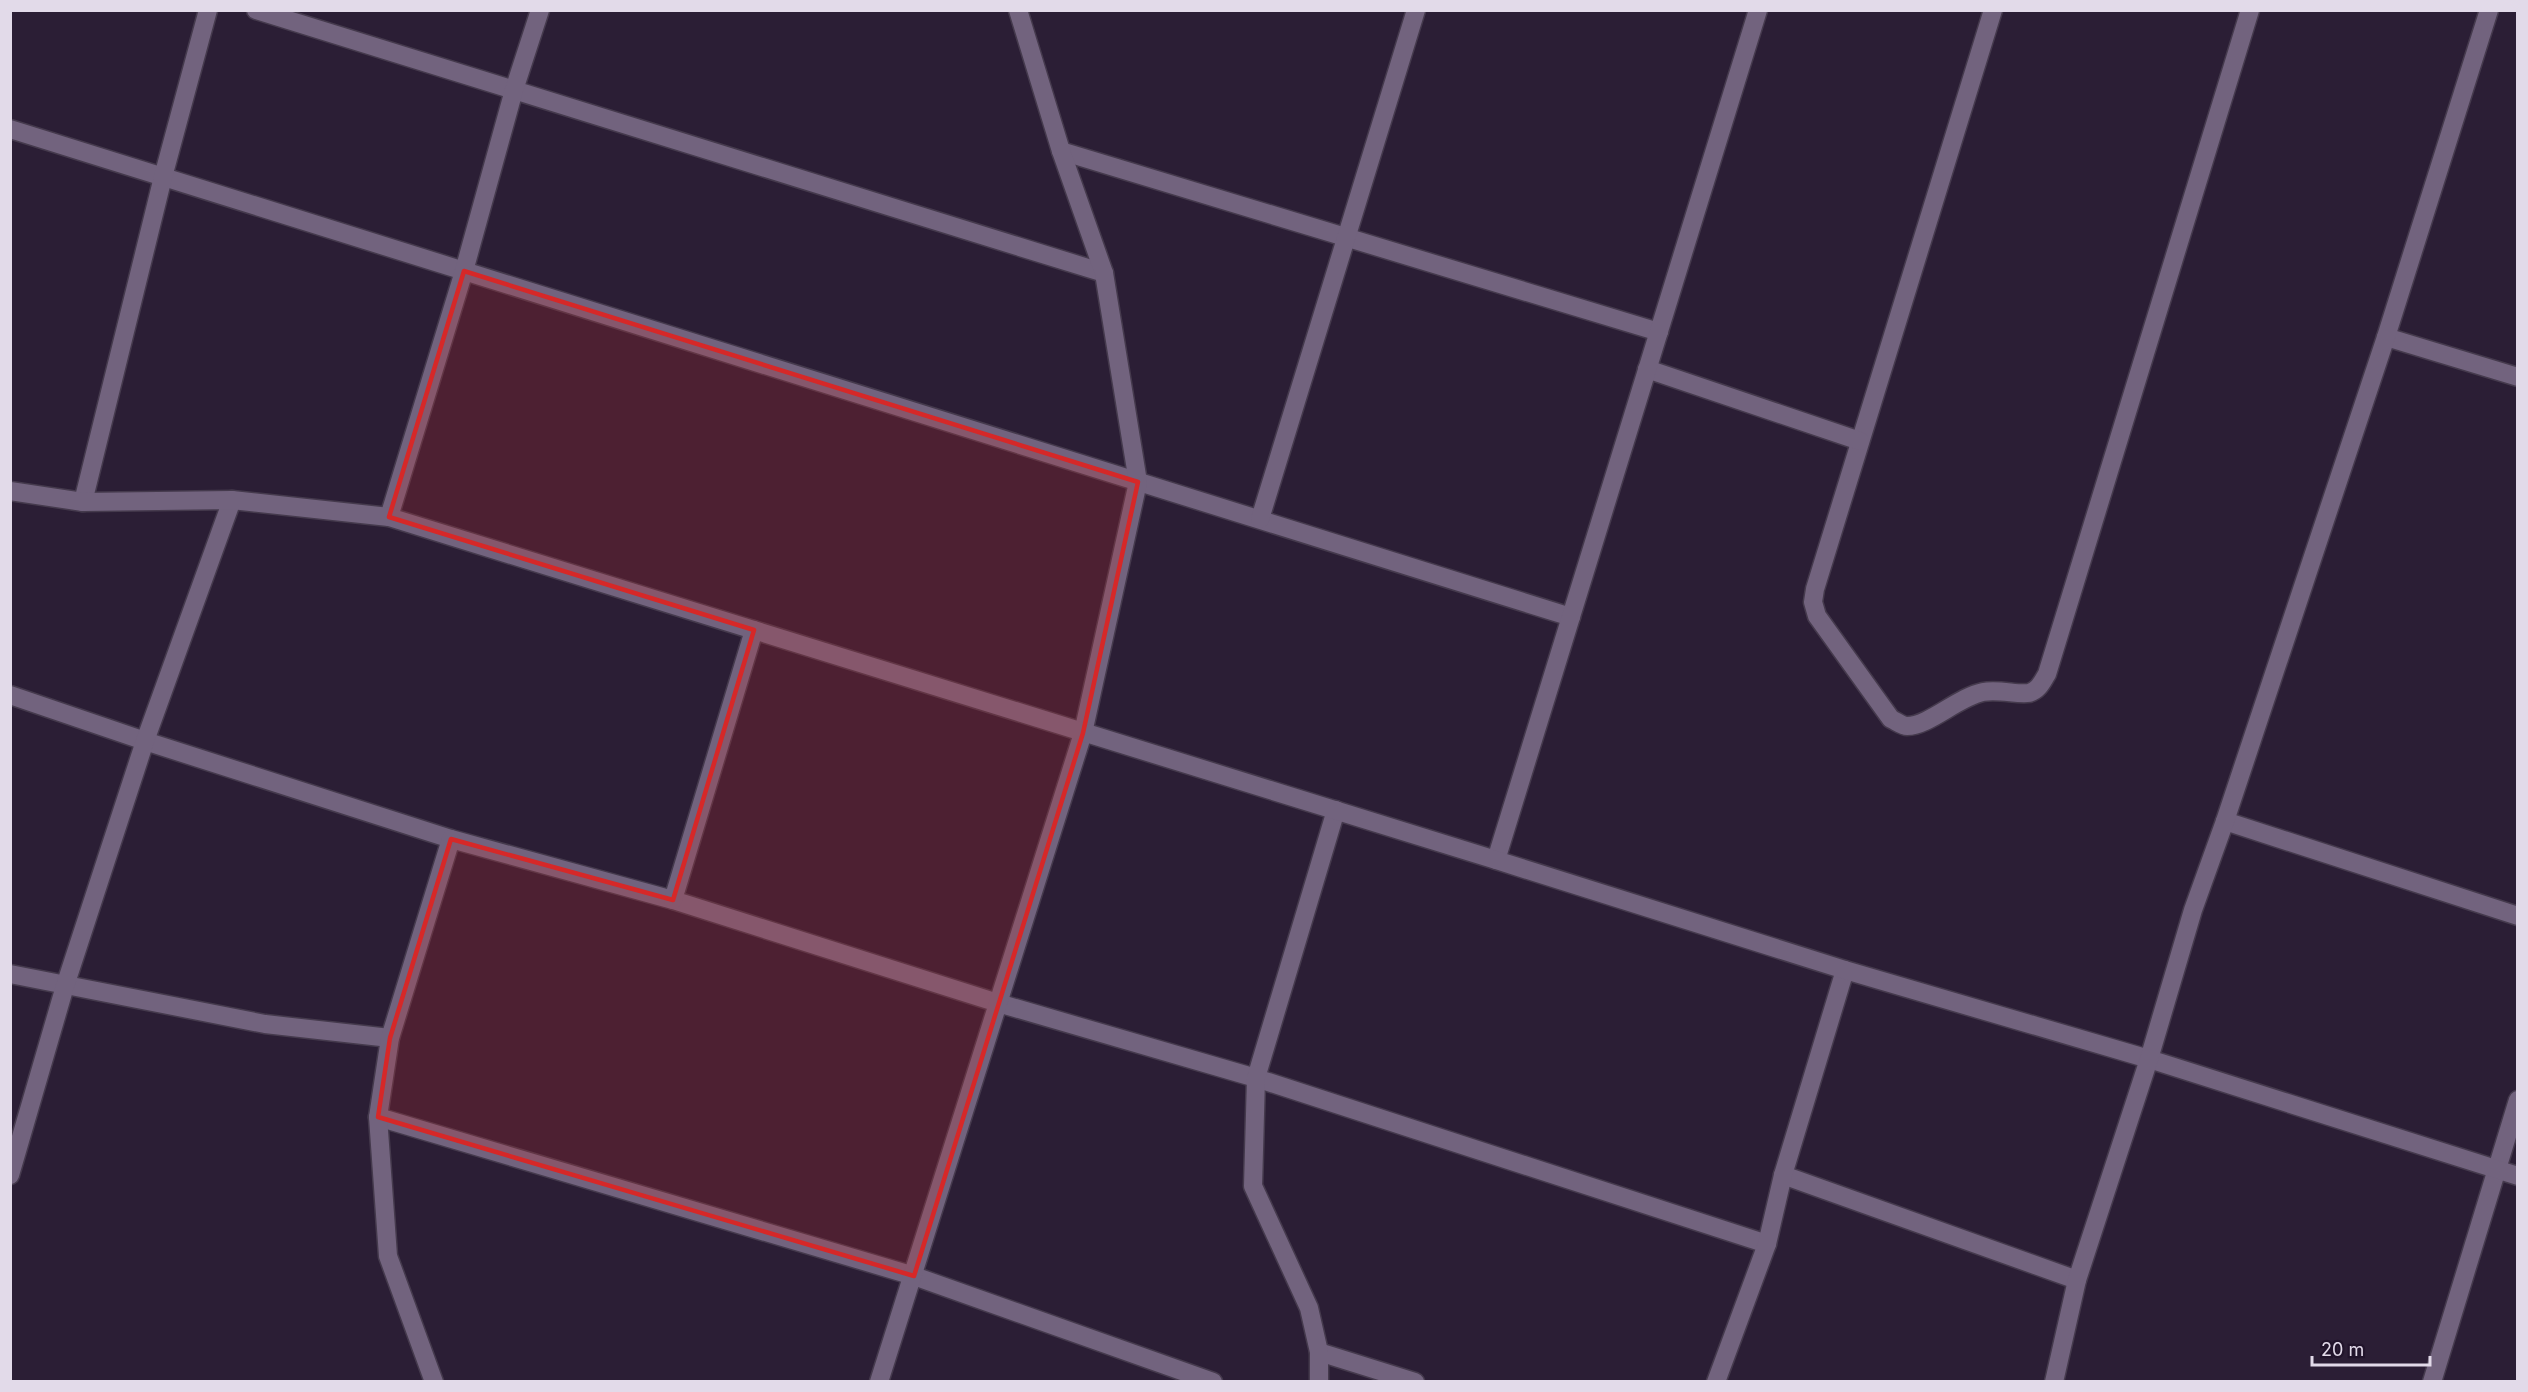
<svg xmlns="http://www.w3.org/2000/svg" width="2528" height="1392" viewBox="0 0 2528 1392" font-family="Inter,sans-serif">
<rect width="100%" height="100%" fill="#2b1e35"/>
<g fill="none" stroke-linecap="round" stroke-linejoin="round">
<!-- street casing -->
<g stroke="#453a4d" stroke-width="21">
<g id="street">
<polyline points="256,10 1104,273"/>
<path d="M1993,10L1815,589L1813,602L1817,616L1891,719C1896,721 1902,726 1907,726C1929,726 1958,697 1983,692C1999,689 2018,695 2029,693C2039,690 2042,682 2047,674L2250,10"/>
<polyline points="10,129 1571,617"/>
<polyline points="1061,151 1659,332"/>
<polyline points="2386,337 2518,377"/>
<polyline points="1647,369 1860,441"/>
<polyline points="83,502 163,177 208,10"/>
<polyline points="389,517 464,271 514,90 540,10"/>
<polyline points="1260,519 1416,10"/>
<polyline points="10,695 145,741 451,839 673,900 998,1003 1256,1078 1767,1244"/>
<polyline points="2225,821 2518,916"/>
<polyline points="1496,860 1758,10"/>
<polyline points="673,900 754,630"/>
<polyline points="10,974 265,1024 390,1038"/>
<polyline points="378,1117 914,1276 1213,1382"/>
<polyline points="10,1175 65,986 145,741 232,500"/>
<polyline points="1783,1175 2077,1280"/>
<polyline points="1319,1352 1415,1382"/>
<polyline points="434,1382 388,1256 378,1117 390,1038 451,839"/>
<polyline points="879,1382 1083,733 1138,482 1104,273 1061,151 1018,10"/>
<polyline points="1319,1382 1319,1352 1309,1308 1253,1186 1256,1078 1336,810"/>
<polyline points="1716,1382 1767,1244 1783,1175 1845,970"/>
<polyline points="2432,1382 2518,1100"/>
</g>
</g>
<!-- secondary casing -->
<g stroke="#453a4d" stroke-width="21">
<g id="secondary">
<polyline points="10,491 83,502 232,500 389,517 1496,860 1845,970 2149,1059 2518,1176"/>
<polyline points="2054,1382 2077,1280 2149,1059 2193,910 2225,821 2386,337 2489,10"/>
</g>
</g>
<!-- street -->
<use href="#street" stroke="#72637e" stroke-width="18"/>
<!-- secondary -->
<use href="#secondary" stroke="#72637e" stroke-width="18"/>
</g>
<!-- marked area -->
<path fill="#d62828" fill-opacity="0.2" stroke="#d62828" stroke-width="4.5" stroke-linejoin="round" d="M464,271L1138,482L1083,733L914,1276L378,1117L390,1038L451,839L673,900L754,630L389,517Z"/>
<!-- border -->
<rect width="2528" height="1392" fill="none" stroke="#e2dae9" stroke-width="24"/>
<!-- scale -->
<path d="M2312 1356v9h118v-9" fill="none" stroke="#e2dae9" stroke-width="3"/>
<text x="2321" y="1356" font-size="18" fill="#e2dae9" stroke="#21142b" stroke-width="4.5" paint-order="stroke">20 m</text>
</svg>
